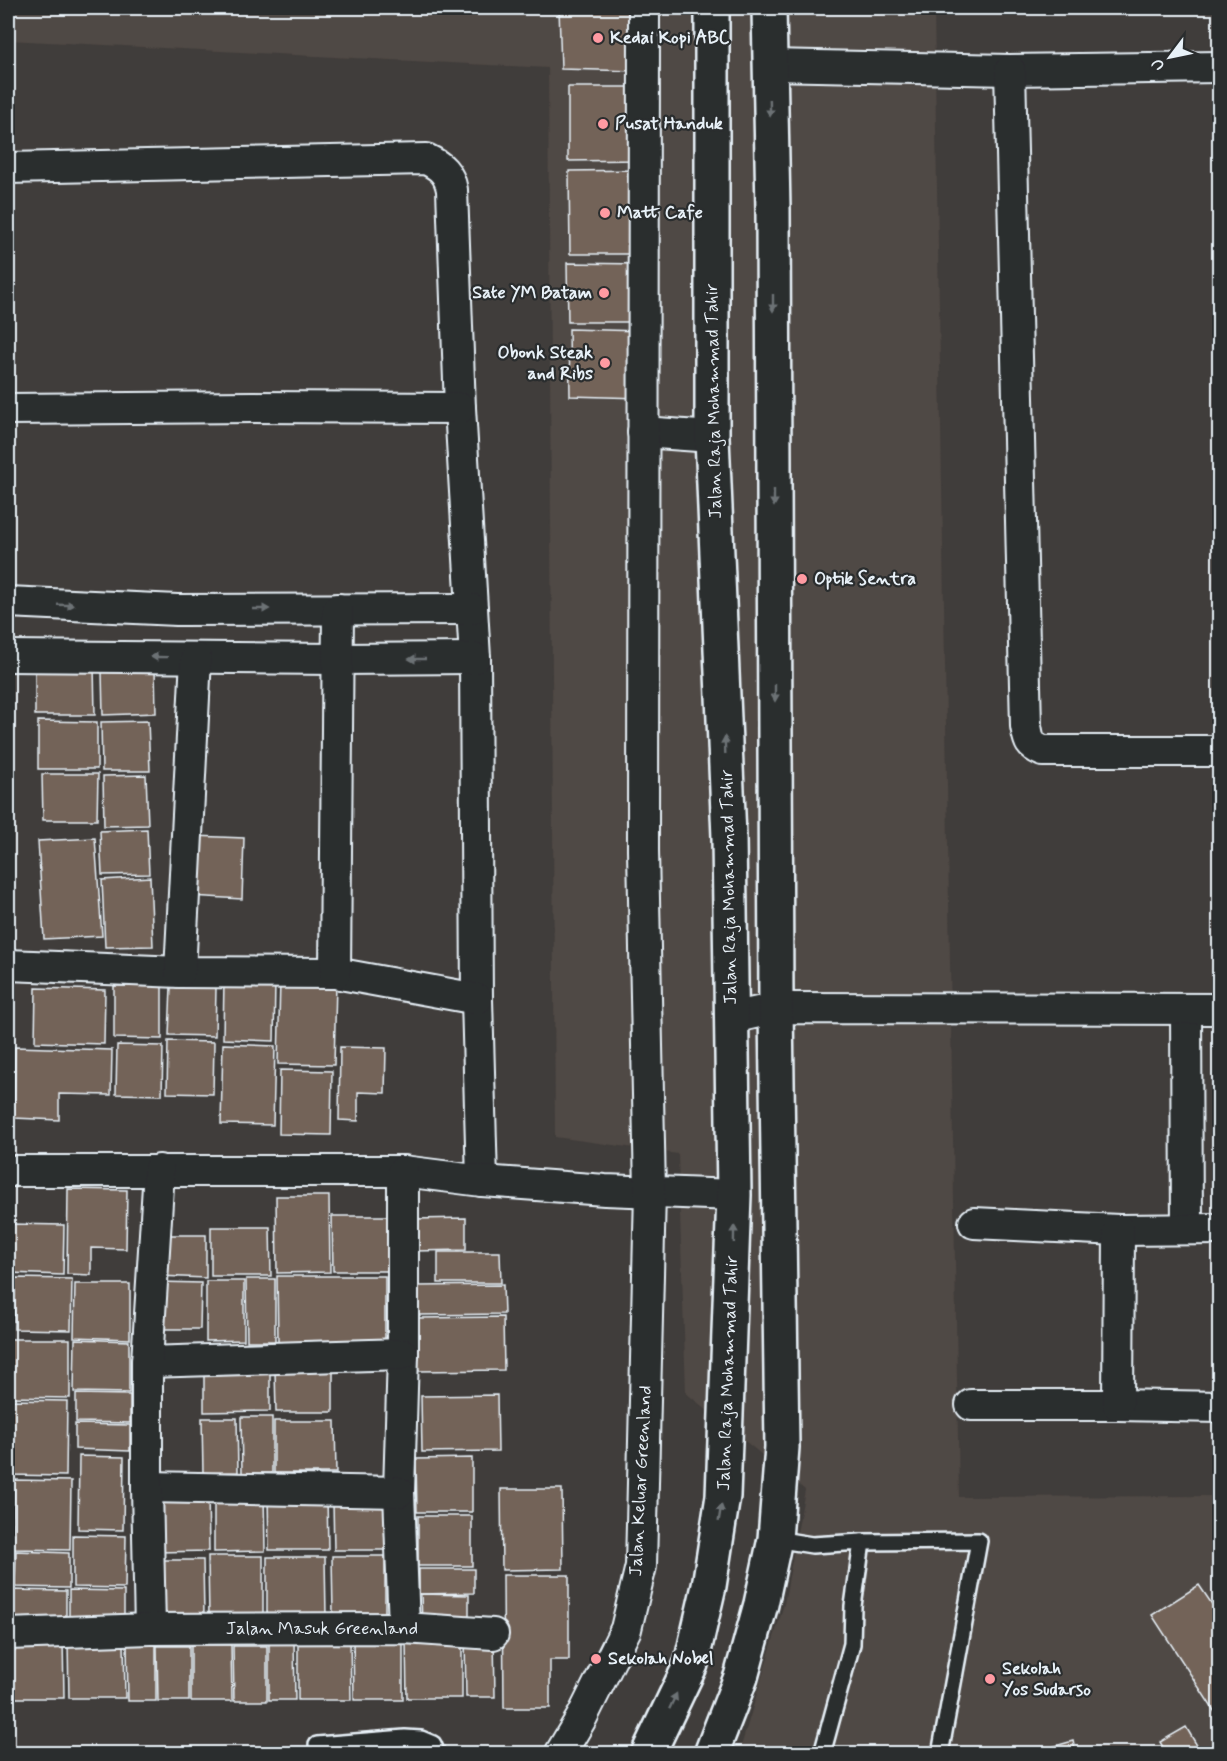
<svg xmlns="http://www.w3.org/2000/svg" width="1227" height="1761" viewBox="0 0 1227 1761" font-family="Mynerve,sans-serif">
<rect width="100%" height="100%" fill="#403d3b"/>
<filter id="ink" filterUnits="userSpaceOnUse"><feTurbulence type="fractalNoise" baseFrequency=".0167" numOctaves="2"/><feDisplacementMap in="SourceGraphic" scale="12" xChannelSelector="R" yChannelSelector="G"/><feConvolveMatrix kernelMatrix="1 2 1 2 8 2 1 2 1" color-interpolation-filters="sRGB"/></filter>
<g filter="url(#ink)">
<!-- built -->
<polygon fill="#4f4844" points="8,8 934,8 959,1497 1219,1496 1219,1753 739,1753 784,1604 805,1490 686,1393 678,1154 555,1137 548,68 8,40"/>
<!-- building -->
<g fill="#736359" stroke="#e8f1f8" stroke-width="1.5">
<polygon points="559,8 636,8 635,71 561,69"/>
<polygon points="568,87 639,87 638,160 568,161"/>
<polygon points="640,170 640,254 570,254 569,171"/>
<polygon points="567,263 640,264 641,322 568,322"/>
<polygon points="569,329 641,331 641,398 570,396"/>
<polygon points="35,666 94,666 95,715 35,715"/>
<polygon points="155,670 156,713 103,715 102,672"/>
<polygon points="38,721 97,722 97,769 38,769"/>
<polygon points="148,721 150,771 102,771 101,722"/>
<polygon points="42,774 98,774 97,820 43,820"/>
<polygon points="146,775 148,825 104,826 103,776"/>
<polygon points="147,829 149,874 102,875 100,831"/>
<polygon points="194,836 244,838 242,899 191,896"/>
<polygon points="95,838 102,936 44,939 38,841"/>
<polygon points="150,877 153,946 105,947 102,880"/>
<polygon points="224,980 275,981 274,1041 223,1039"/>
<polygon points="280,981 336,983 334,1065 278,1064"/>
<polygon points="114,986 162,986 162,1039 114,1038"/>
<polygon points="171,987 216,988 215,1036 169,1035"/>
<polygon points="36,988 105,990 104,1044 35,1042"/>
<polygon points="168,1041 214,1042 213,1094 167,1093"/>
<polygon points="223,1044 275,1046 273,1125 221,1124"/>
<polygon points="117,1045 163,1046 162,1095 116,1094"/>
<polygon points="15,1047 112,1050 111,1095 59,1094 59,1120 14,1118"/>
<polygon points="340,1047 386,1048 385,1093 358,1092 358,1121 339,1120"/>
<polygon points="280,1070 332,1071 331,1135 279,1134"/>
<polygon points="68,1189 127,1190 126,1249 91,1248 91,1275 67,1274"/>
<polygon points="276,1196 329,1196 330,1272 277,1273"/>
<polygon points="332,1216 390,1216 391,1271 333,1271"/>
<polygon points="466,1218 466,1250 414,1251 414,1219"/>
<polygon points="9,1224 64,1225 63,1275 9,1273"/>
<polygon points="211,1227 270,1227 271,1276 211,1276"/>
<polygon points="160,1235 206,1235 206,1278 159,1276"/>
<polygon points="438,1252 500,1252 501,1283 438,1283"/>
<polygon points="277,1276 385,1276 385,1342 278,1342"/>
<polygon points="15,1278 72,1279 71,1330 14,1329"/>
<polygon points="246,1279 275,1279 275,1341 247,1341"/>
<polygon points="206,1281 244,1281 244,1340 206,1341"/>
<polygon points="159,1282 201,1283 200,1329 159,1329"/>
<polygon points="75,1284 130,1284 130,1339 74,1337"/>
<polygon points="503,1285 504,1314 418,1315 417,1286"/>
<polygon points="503,1317 504,1370 418,1371 417,1318"/>
<polygon points="8,1339 70,1339 70,1398 8,1397"/>
<polygon points="75,1339 129,1341 129,1393 74,1392"/>
<polygon points="333,1369 333,1412 276,1412 275,1370"/>
<polygon points="204,1370 270,1370 270,1411 204,1412"/>
<polygon points="76,1394 130,1395 130,1423 76,1422"/>
<polygon points="497,1395 498,1451 422,1452 421,1396"/>
<polygon points="8,1400 67,1401 66,1476 8,1475"/>
<polygon points="241,1417 272,1417 272,1473 242,1473"/>
<polygon points="202,1418 237,1418 238,1472 203,1473"/>
<polygon points="274,1421 335,1421 336,1473 274,1473"/>
<polygon points="75,1424 130,1425 130,1451 75,1449"/>
<polygon points="79,1456 124,1457 123,1530 78,1529"/>
<polygon points="472,1458 472,1512 417,1512 416,1459"/>
<polygon points="14,1480 71,1481 70,1550 13,1549"/>
<polygon points="501,1489 562,1489 563,1569 502,1570"/>
<polygon points="157,1493 208,1493 209,1551 157,1552"/>
<polygon points="214,1494 264,1494 265,1551 214,1552"/>
<polygon points="268,1496 327,1496 328,1550 269,1550"/>
<polygon points="333,1502 384,1502 385,1550 334,1550"/>
<rect x="418" y="1516" width="54" height="50"/>
<polygon points="73,1535 126,1536 125,1588 73,1587"/>
<polygon points="16,1551 69,1553 69,1588 15,1587"/>
<polygon points="208,1556 263,1556 263,1617 209,1617"/>
<polygon points="332,1556 385,1556 385,1614 333,1614"/>
<polygon points="267,1557 325,1557 326,1617 267,1617"/>
<polygon points="157,1560 203,1560 204,1617 158,1617"/>
<polygon points="419,1569 474,1569 474,1593 419,1594"/>
<polygon points="503,1575 569,1575 569,1660 550,1660 550,1708 504,1708"/>
<polygon points="1199,1585 1220,1616 1220,1720 1152,1615"/>
<polygon points="8,1590 66,1591 66,1630 8,1629"/>
<polygon points="69,1590 124,1591 124,1628 69,1627"/>
<polygon points="421,1594 469,1595 469,1624 422,1624"/>
<polygon points="494,1637 495,1697 466,1697 465,1638"/>
<polygon points="298,1638 350,1638 351,1700 298,1700"/>
<polygon points="353,1638 403,1638 403,1700 354,1700"/>
<polygon points="9,1639 63,1639 64,1698 9,1698"/>
<polygon points="269,1640 294,1640 295,1700 269,1700"/>
<polygon points="406,1641 462,1641 462,1698 407,1698"/>
<polygon points="68,1642 124,1642 125,1698 69,1698"/>
<polygon points="127,1642 156,1642 156,1701 128,1701"/>
<polygon points="191,1645 231,1645 232,1701 191,1701"/>
<polygon points="157,1646 189,1646 189,1701 158,1701"/>
<polygon points="233,1646 267,1646 267,1701 234,1701"/>
<polygon points="1186,1727 1202,1754 1167,1754 1160,1742"/>
<polygon points="1073,1741 1076,1754 1027,1754"/>
<polygon points="300,1747 301,1754 240,1754 240,1751"/>
</g>
<g fill="none" stroke-linecap="round" stroke-linejoin="round">
<!-- lane casing -->
<g stroke="#e8f1f8" stroke-width="20">
<g id="lane">
<polyline points="775,1539 812,1545 862,1542 853,1606 852,1644 822,1754"/>
<polyline points="862,1542 979,1541 940,1754"/>
<polyline points="317,1745 405,1738 421,1739 433,1744 437,1754"/>
</g>
</g>
<!-- street casing -->
<g stroke="#e8f1f8" stroke-width="34">
<g id="street">
<polyline points="769,65 1010,70 1220,67"/>
<path d="M1010,70L1026,726C1029,742 1029,745 1043,751H1220"/>
<path d="M8,168L426,159C441,166 449,173 452,190L460,408L475,658L477,999L482,1181"/>
<polyline points="8,409 252,407 460,408"/>
<polyline points="643,432 712,437"/>
<polyline points="8,602 177,610 472,609"/>
<polyline points="8,656 338,659 475,658"/>
<polyline points="8,965 180,972 335,973 477,999"/>
<polyline points="180,972 196,658"/>
<polyline points="335,973 338,609"/>
<polyline points="1186,1009 1187,1229"/>
<polyline points="732,1018 776,1008 1220,1009"/>
<polyline points="8,1171 403,1171 482,1181 605,1190 734,1195"/>
<polyline points="403,1171 403,1354 399,1492 404,1628"/>
<polyline points="974,1223 1119,1230 1220,1229"/>
<polyline points="147,1362 403,1354"/>
<polyline points="971,1405 1118,1405 1220,1407"/>
<polyline points="1118,1405 1119,1230"/>
<polyline points="147,1487 399,1492"/>
<polyline points="150,1629 147,1487 147,1362 159,1170"/>
<polyline points="8,1634 150,1629 404,1628 493,1634"/>
<polyline points="560,1754 582,1717 626,1629 641,1566 650,1192 643,850 644,8"/>
</g>
</g>
<!-- secondary casing -->
<g stroke="#e8f1f8" stroke-width="38">
<g id="secondary">
<polyline points="648,1754 691,1664 709,1586 723,1496 734,1195 729,837 712,437 712,8"/>
<polyline points="711,1754 741,1677 761,1604 775,1539 782,1447 776,1008 773,210 769,8"/>
</g>
</g>
<!-- lane -->
<use href="#lane" stroke="#2a2d2e" stroke-width="15"/>
<!-- street -->
<use href="#street" stroke="#2a2d2e" stroke-width="30"/>
<!-- secondary -->
<use href="#secondary" stroke="#2a2d2e" stroke-width="33"/>
</g>
<!-- one-way arrows -->
<defs><path id="oneway-solid" d="M-6-.8H1V-3.2L6.5 0L1 3.2V.8H-6Z" transform="scale(1.5)"/></defs>
<g fill="#6c7275">
<use href="#oneway-solid" transform="translate(770 108) rotate(89)"/>
<use href="#oneway-solid" transform="translate(773 303) rotate(90)"/>
<use href="#oneway-solid" transform="translate(774 498) rotate(90)"/>
<use href="#oneway-solid" transform="translate(66 605) rotate(2)"/>
<use href="#oneway-solid" transform="translate(261 609)"/>
<use href="#oneway-solid" transform="translate(159 657) rotate(-179)"/>
<use href="#oneway-solid" transform="translate(417 659) rotate(180)"/>
<use href="#oneway-solid" transform="translate(775 693) rotate(90)"/>
<use href="#oneway-solid" transform="translate(725 745) rotate(-92)"/>
<use href="#oneway-solid" transform="translate(734 1234) rotate(-89)"/>
<use href="#oneway-solid" transform="translate(720 1513) rotate(-81)"/>
<use href="#oneway-solid" transform="translate(673 1701) rotate(-65)"/>
</g>
</g>
<!-- markers -->
<g fill="#ff9aa2" stroke="#2a2d2e" stroke-width="2">
<circle cx="598" cy="38" r="6"/>
<circle cx="603" cy="124" r="6"/>
<circle cx="605" cy="213" r="6"/>
<circle cx="604" cy="293" r="6"/>
<circle cx="605" cy="363" r="6"/>
<circle cx="802" cy="579" r="6"/>
<circle cx="596" cy="1659" r="6"/>
<circle cx="990" cy="1679" r="6"/>
</g>
<g text-anchor="middle" dominant-baseline="central" stroke-width="4.5" stroke-linejoin="round" paint-order="stroke">
<!-- poi labels -->
<g font-size="18" font-weight="bold" fill="#e8f1f8" stroke="#2a2d2e" text-anchor="start">
<text x="610" y="38">Kedai Kopi ABC</text>
<text x="615" y="124">Pusat Handuk</text>
<text x="617" y="213">Matt Cafe</text>
<text x="592" y="293" text-anchor="end">Sate YM Batam</text>
<text x="593" y="353" text-anchor="end">Obonk Steak<tspan x="593" dy="21">and Ribs</tspan></text>
<text x="814" y="579">Optik Sentra</text>
<text x="608" y="1659">Sekolah Nobel</text>
<text x="1002" y="1669">Sekolah<tspan x="1002" dy="21">Yos Sudarso</tspan></text>
</g>
<!-- street labels -->
<g font-size="18" fill="#e8f1f8" stroke="#2a2d2e">
<text transform="translate(714 401) rotate(-91)">Jalan Raja Mohammad Tahir</text>
<text transform="translate(729 887) rotate(-91)">Jalan Raja Mohammad Tahir</text>
<text transform="translate(728 1373) rotate(-88)">Jalan Raja Mohammad Tahir</text>
<text transform="translate(641 1481) rotate(-87)">Jalan Keluar Greenland</text>
<text x="322" y="1629">Jalan Masuk Greenland</text>
</g>
</g>
<!-- margin -->
<rect width="1227" height="1761" fill="none" stroke="#2a2d2e" stroke-width="30"/>
<rect x="15" y="15" width="1197" height="1731" fill="none" stroke="#e8f1f8" stroke-width="2" filter="url(#ink)"/>
<!-- north arrow -->
<g transform="translate(1170 57) rotate(238)" stroke="#2a2d2e" stroke-width="4.5" paint-order="stroke">
<path d="M0-4.5L10 22L0 15L-10 22Z" fill="#e8f1f8"/>
<text y="-9" font-size="16" font-weight="bold" text-anchor="middle" fill="#e8f1f8">U</text>
</g>
</svg>
